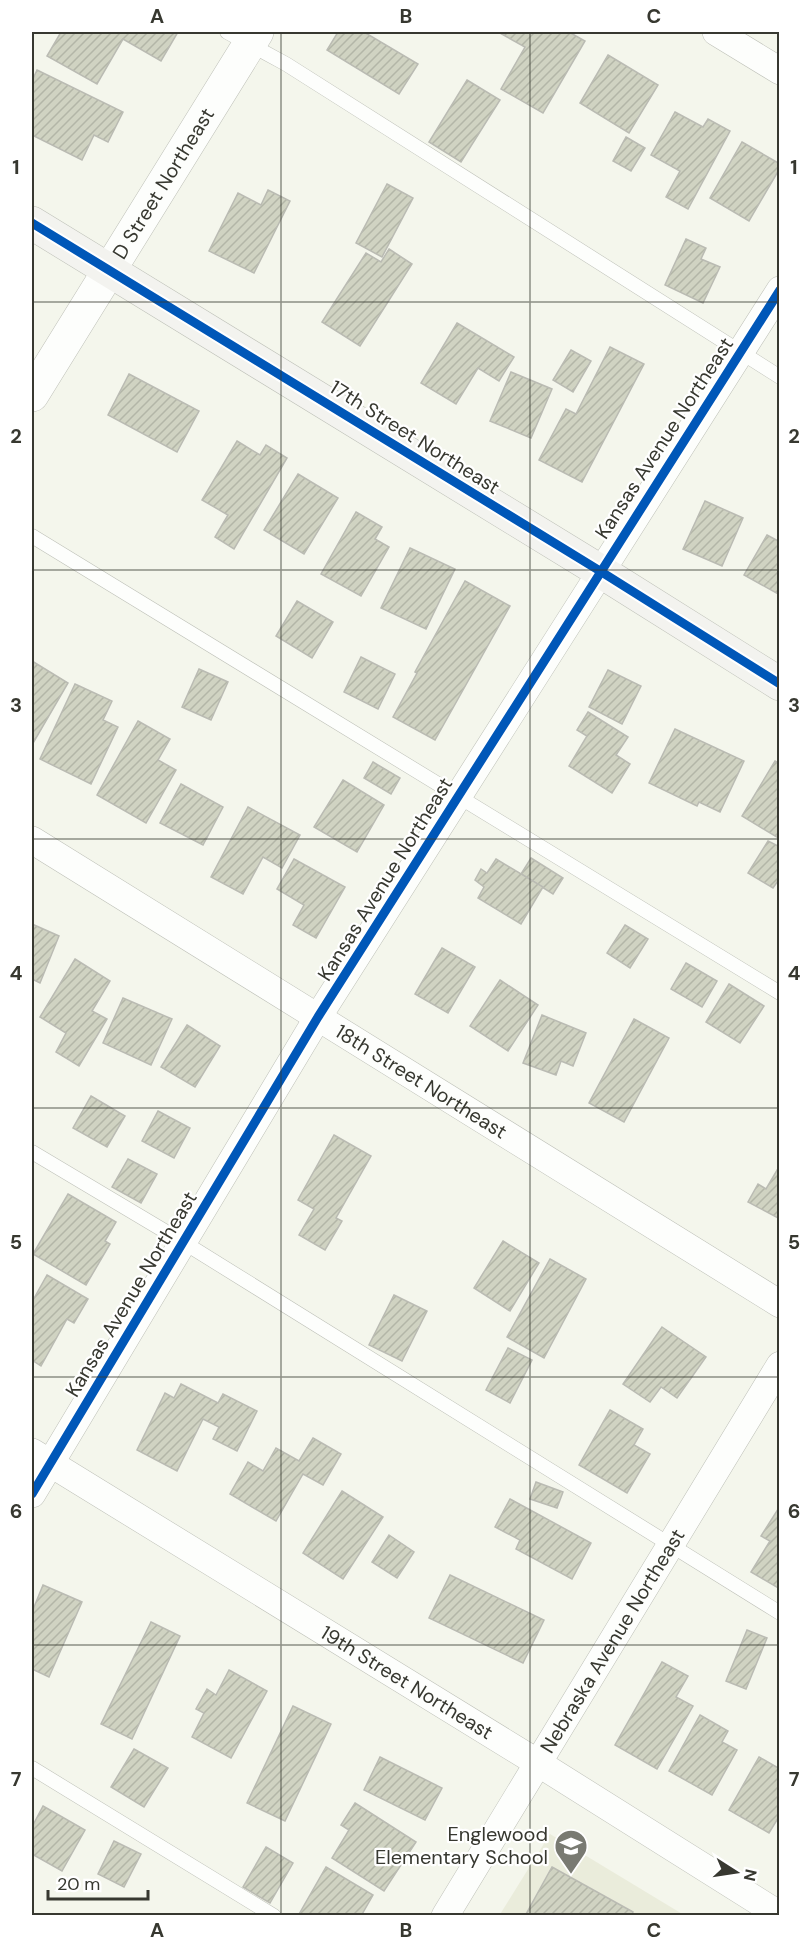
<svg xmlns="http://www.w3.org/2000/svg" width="811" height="1947" viewBox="0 0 811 1947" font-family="'DM Sans',sans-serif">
<defs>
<pattern id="building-hatch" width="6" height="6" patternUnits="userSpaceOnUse" patternTransform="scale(1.5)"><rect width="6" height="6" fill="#d0d3c2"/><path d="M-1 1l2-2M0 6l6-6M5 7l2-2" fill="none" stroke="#b3b6a7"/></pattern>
</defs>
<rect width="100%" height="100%" fill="#f4f6ec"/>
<!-- built -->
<polygon fill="#eaecdb" points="550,1834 684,1915 499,1916"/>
<!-- building -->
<g fill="url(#building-hatch)" stroke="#babbb3" stroke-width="1.5">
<polygon points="61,32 178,32 161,61 123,39 97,84 47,56"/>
<polygon points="338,32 364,32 418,64 399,94 327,50"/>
<polygon points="498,32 569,32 585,41 543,113 501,89 525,47"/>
<polygon points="608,55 658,85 629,133 580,103"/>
<polygon points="37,70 123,112 108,142 94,135 82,160 32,135 32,81"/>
<polygon points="467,80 500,100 461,162 429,142"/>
<polygon points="675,112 703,127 708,119 730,131 688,209 666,197 680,171 651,155"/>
<polygon points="626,137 645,148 631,171 613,161"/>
<polygon points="742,142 780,164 780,168 749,221 710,198"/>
<polygon points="387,184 413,198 382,257 356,243"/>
<polygon points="268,190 290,201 254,273 209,251 238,193 261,205"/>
<polygon points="686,239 706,248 701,259 720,267 703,303 665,285"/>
<polygon points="389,249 412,264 360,346 322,322 366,253 381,262"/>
<polygon points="457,323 514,357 499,381 478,368 456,404 421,383"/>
<polygon points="610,347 644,364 582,482 539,460 566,409 576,414"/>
<polygon points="571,350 591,361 573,392 553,380"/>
<polygon points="511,372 552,389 531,438 490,421"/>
<polygon points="129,374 199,411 177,452 108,415"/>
<polygon points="237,441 260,455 266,445 287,458 234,549 215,537 228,515 202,500"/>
<polygon points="298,474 338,498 304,554 264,530"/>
<polygon points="705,501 743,518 722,566 683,549"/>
<polygon points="356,512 382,527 375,539 389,547 361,596 321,574"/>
<polygon points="767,535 780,542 780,595 744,575"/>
<polygon points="410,548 455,569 426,629 381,608"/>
<polygon points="465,581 510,606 435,740 393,717 417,673 415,672"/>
<polygon points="297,601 333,622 312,658 276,636"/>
<polygon points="361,657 395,674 378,709 344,692"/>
<polygon points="32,661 68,683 32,745"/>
<polygon points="199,669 228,682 211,720 182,707"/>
<polygon points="608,670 641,686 622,724 589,707"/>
<polygon points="75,684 112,701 103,720 118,727 91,784 40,759"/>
<polygon points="588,712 628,737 616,755 630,764 612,793 569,766 587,736 577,730"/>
<polygon points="138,721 170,739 158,760 176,770 146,823 97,795"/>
<polygon points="675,729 744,761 720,812 699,802 697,806 649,783"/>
<polygon points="775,761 780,764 780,839 742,816"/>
<polygon points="373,762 400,778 391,794 364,778"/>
<polygon points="343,780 384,805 357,852 314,827"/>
<polygon points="181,784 223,807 203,845 160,823"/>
<polygon points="248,807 300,835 282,868 263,857 243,894 211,877"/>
<polygon points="768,841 780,847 780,878 773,888 748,873"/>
<polygon points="531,858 563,878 553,894 521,874"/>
<polygon points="294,859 345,887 316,938 293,925 304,905 277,889"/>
<polygon points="496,859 543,887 521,924 478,898 484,887 475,880 481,869 487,873"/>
<polygon points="32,924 59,936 40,983 32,979"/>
<polygon points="625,925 648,939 630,968 607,953"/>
<polygon points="442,948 475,967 448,1013 415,994"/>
<polygon points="75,959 110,981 92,1011 107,1019 79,1066 56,1052 66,1033 40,1017"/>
<polygon points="686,963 717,981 702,1007 671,989"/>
<polygon points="500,980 538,1005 508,1051 470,1026"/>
<polygon points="729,984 764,1006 740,1043 706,1022"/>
<polygon points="123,998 172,1019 151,1065 103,1043"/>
<polygon points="542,1015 586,1033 573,1066 561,1061 556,1075 523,1063"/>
<polygon points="634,1019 669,1038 624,1122 589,1103"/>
<polygon points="187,1025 220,1046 195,1087 161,1067"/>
<polygon points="91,1096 125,1116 107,1147 73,1128"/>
<polygon points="158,1111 190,1128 174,1158 142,1141"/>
<polygon points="334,1135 371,1156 336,1218 342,1221 325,1250 299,1235 314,1209 298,1200"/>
<polygon points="128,1159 157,1174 141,1203 112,1187"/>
<polygon points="780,1165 780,1219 748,1202 758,1184 766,1189"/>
<polygon points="68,1194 116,1222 105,1241 110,1244 86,1285 33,1254"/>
<polygon points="503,1241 539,1263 510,1311 474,1288"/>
<polygon points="550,1259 586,1279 544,1358 507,1337"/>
<polygon points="47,1275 88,1299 74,1323 67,1319 41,1366 32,1360 32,1302"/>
<polygon points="394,1295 427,1311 402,1361 369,1345"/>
<polygon points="662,1327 706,1357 677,1398 661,1387 650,1402 623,1384"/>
<polygon points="508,1348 532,1360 510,1403 486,1390"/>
<polygon points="181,1384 218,1403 223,1394 257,1411 237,1451 213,1439 219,1427 203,1419 177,1471 137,1450 165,1393 174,1398"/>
<polygon points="610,1410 643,1429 634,1445 650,1454 627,1493 579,1465"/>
<polygon points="313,1438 341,1454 323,1485 303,1474 276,1521 230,1494 248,1462 263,1471 276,1448 299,1461"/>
<polygon points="536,1482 563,1492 557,1508 530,1499"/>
<polygon points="342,1491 383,1517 343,1579 303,1553"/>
<polygon points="510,1499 591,1543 572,1579 516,1549 520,1540 495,1527"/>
<polygon points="780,1506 780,1589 751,1572 770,1541 761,1536"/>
<polygon points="389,1535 414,1552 397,1578 372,1562"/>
<polygon points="450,1575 544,1620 523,1663 429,1618"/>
<polygon points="43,1585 82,1602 49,1677 32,1669 32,1612"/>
<polygon points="151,1622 180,1636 132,1739 101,1724"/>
<polygon points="747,1630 767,1638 746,1689 726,1681"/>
<polygon points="662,1662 688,1676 676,1697 693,1706 657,1769 615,1745"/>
<polygon points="229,1670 267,1691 231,1758 192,1737 204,1713 196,1709 207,1689 216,1695"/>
<polygon points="293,1706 331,1724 285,1821 247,1803"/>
<polygon points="700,1715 728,1731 722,1742 737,1750 712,1795 669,1771"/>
<polygon points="134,1749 168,1768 144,1807 111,1787"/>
<polygon points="380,1757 442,1788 425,1820 364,1790"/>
<polygon points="759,1757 780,1769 780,1815 769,1833 729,1810"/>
<polygon points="355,1803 416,1842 384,1891 332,1858 349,1830 341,1825"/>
<polygon points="43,1806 85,1830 62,1871 32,1854 32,1827"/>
<polygon points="114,1841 141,1854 124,1887 98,1874"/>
<polygon points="266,1847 293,1863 270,1903 243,1887"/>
<polygon points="326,1867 373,1895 361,1916 298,1916"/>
<polygon points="552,1867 633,1912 632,1916 525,1916"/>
</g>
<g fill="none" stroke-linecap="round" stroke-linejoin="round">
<!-- service casing -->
<g stroke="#bec0b8" stroke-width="15">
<g id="service">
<polyline points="227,32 286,64 780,377"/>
<polyline points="32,536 780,993"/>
<polyline points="32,1152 183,1242 780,1613"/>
<polyline points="32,1768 274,1916"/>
</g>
</g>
<!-- minor casing -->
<g stroke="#bec0b8" stroke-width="28">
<g id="minor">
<polyline points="716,32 780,71"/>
<path id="s1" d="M32,840L780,1304"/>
<path id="s2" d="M32,1452L538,1763L780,1915"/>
<polyline points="32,1494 318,1017 780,290"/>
<path id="s3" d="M445,1916L780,1365"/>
</g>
</g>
<!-- tertiary casing -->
<g stroke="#bec0b8" stroke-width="34">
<g id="tertiary">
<path id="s4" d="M32,395L257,32"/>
</g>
</g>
<!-- secondary casing -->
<g stroke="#bec0b8" stroke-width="34">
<polyline id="secondary" points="32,223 600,571 780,684"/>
</g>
<!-- service -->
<use href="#service" stroke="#fdfefc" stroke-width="14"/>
<!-- minor -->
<use href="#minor" stroke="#fdfefc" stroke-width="27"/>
<!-- tertiary -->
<use href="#tertiary" stroke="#fdfefc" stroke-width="33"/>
<!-- secondary -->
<use href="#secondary" stroke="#f3f3ef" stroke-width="33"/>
<!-- cycleway casing -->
<g stroke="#fff" stroke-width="13">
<g id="cycleway">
<polyline points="32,223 600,571 780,684"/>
<polyline points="32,1494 318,1017 780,290"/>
</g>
</g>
<!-- cycleway -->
<use href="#cycleway" stroke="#0057b8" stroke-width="9"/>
</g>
<!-- grid -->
<path fill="none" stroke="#373830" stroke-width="1.5" stroke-opacity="0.55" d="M281,32V1916M530,32V1916M32,302H780M32,570H780M32,839H780M32,1108H780M32,1377H780M32,1645H780"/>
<!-- icons -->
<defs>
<g id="school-pin" transform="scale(1.725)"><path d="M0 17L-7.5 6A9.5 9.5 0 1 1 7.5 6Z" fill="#797a72" stroke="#fff"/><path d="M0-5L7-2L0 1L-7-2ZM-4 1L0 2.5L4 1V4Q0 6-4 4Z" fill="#fff"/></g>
</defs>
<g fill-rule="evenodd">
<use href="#school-pin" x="571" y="1846"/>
</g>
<g text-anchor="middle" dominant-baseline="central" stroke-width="4.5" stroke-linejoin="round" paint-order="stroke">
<!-- street labels -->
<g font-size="20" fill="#373830" stroke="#fff">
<text stroke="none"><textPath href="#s4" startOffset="249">D Street Northeast</textPath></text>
<text transform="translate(415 437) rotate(32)">17th Street Northeast</text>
<text transform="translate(664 438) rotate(-57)">Kansas Avenue Northeast</text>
<text transform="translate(385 879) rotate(-58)">Kansas Avenue Northeast</text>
<text stroke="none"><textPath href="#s1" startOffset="458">18th Street Northeast</textPath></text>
<text transform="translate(131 1294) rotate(-59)">Kansas Avenue Northeast</text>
<text stroke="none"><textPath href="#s3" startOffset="322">Nebraska Avenue Northeast</textPath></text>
<text stroke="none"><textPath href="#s2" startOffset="440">19th Street Northeast</textPath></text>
</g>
<!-- poi labels -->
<g font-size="20" fill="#373830" stroke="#fff" text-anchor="end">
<text x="548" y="1834">Englewood<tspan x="548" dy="23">Elementary School</tspan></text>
</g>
</g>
<!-- border -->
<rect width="811" height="1947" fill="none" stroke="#ffffff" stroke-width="66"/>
<!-- north arrow -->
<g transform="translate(736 1872) rotate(102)" stroke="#ffffff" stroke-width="4.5" paint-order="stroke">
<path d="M0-4.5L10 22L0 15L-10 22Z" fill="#373830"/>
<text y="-9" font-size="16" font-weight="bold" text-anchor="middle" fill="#373830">N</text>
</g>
<!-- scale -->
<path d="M48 1890v9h100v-9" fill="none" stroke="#373830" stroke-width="3"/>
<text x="57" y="1890" font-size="18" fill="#373830" stroke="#ffffff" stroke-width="4.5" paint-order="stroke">20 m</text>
<rect x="33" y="33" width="745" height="1881" fill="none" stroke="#373830" stroke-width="2"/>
<g font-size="20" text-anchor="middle" font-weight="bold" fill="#373830">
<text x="157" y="23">A</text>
<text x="406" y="23">B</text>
<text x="654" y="23">C</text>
<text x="16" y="174">1</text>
<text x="794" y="174">1</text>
<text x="16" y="443">2</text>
<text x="794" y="443">2</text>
<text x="16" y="712">3</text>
<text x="794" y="712">3</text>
<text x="16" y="980">4</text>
<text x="794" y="980">4</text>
<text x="16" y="1249">5</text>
<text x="794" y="1249">5</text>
<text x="16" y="1518">6</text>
<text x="794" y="1518">6</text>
<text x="16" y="1786">7</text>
<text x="794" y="1786">7</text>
<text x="157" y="1937">A</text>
<text x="406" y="1937">B</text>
<text x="654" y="1937">C</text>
</g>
</svg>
